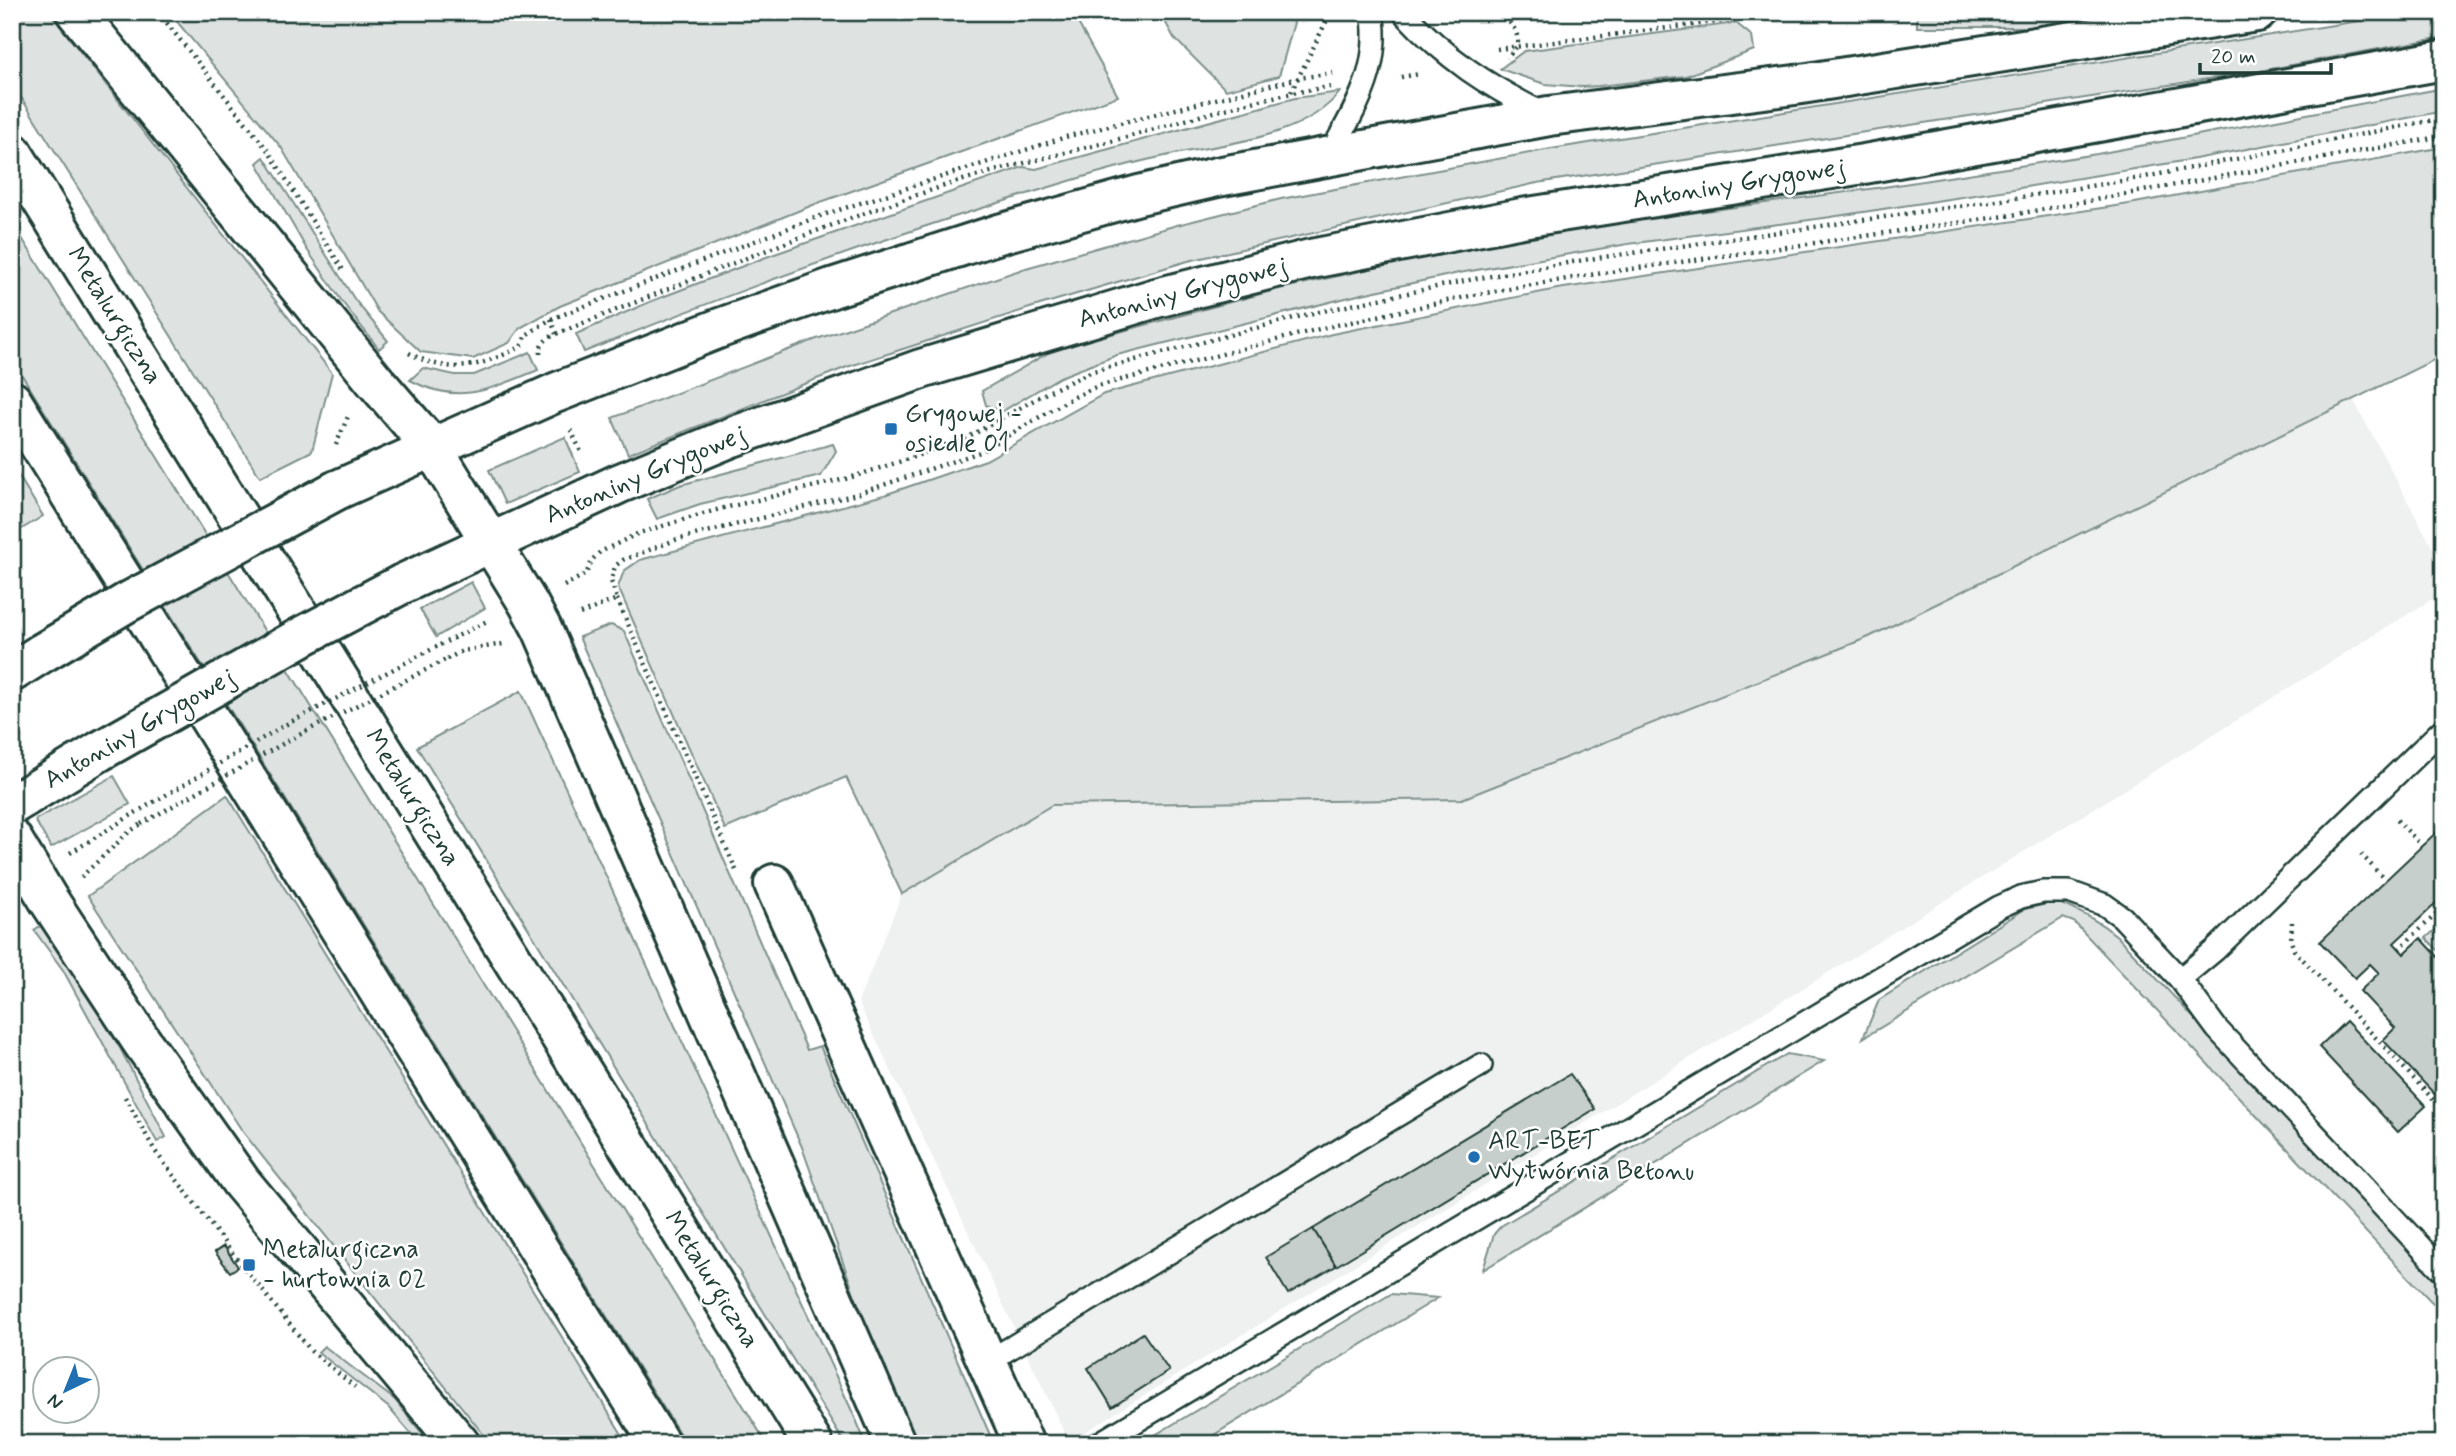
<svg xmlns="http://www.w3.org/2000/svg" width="2456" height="1456" viewBox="0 0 2456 1456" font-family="Mynerve,sans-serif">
<rect width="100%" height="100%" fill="#fff"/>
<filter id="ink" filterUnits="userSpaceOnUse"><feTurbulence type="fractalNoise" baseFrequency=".0143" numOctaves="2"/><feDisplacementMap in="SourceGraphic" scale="14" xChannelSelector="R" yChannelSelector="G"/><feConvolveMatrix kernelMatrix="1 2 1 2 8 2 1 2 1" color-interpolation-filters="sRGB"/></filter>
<g filter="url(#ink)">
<!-- built -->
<polygon fill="#eef1f0" points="2353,399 2444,569 2444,592 1069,1442 858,1002 902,894 1052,805 1462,799 1869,637"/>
<!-- green -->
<g fill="#dee3e2" stroke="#7e908b" stroke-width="2">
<polygon points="12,12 49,12 332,373 312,451 260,477 12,83"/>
<polygon points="169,12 1072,12 1118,96 818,203 560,306 520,328 509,343 473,359 421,352 378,312 281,147"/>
<polygon points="1160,12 1297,12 1279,76 1226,90 1174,38"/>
<polygon points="1920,12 2137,12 2045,27 1917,27 1917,16"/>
<polygon points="2416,12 2444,12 2444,37 2259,71 1537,183 1188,261 1033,307 847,367 628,454 612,418 814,340 1026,268 1177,225 1281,199 1551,149"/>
<polygon points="1736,23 1752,36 1754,50 1686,76 1599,86 1583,87 1545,84 1500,69 1524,51"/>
<polygon points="2444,88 2444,111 2195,159 2014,189 1824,218 1628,244 1459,273 1362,294 1117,355 1060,377 1001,412 986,405 982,391 1048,353 1082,342 1279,289 1433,255 1616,223 1884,187 2097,154"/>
<path d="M1340,92C1303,139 1225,143 1170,155C1110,167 1050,187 992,205C853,248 719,298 584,352L576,334L652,301L769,256L1023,167L1036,169L1295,98Z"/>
<polygon points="2444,147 2444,355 1869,637 1462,799 1052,805 902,894 846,777 725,829 618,587 624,571 640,560 884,495 986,460 1104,394 1332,334 1557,289 2129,204"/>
<polygon points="264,157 355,300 388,341 379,349 343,303 306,248 257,163"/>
<polygon points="12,222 767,1444 686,1444 12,359"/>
<path d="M530,352L538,370C491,389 458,406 410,380L423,368L455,375H474Z"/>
<polygon points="565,437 580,472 505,504 489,470"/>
<polygon points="833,444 836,451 821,476 700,504 657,519 647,499 680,485"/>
<polygon points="12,465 43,516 12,535"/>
<polygon points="471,582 485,608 436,637 420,609"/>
<polygon points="611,625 624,631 807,1050 820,1046 994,1444 911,1444 889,1392 802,1147 579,637"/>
<polygon points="521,691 857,1422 866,1444 845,1444 417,747"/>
<polygon points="114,776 130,804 51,848 35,820"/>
<polygon points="227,795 628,1444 491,1444 243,1132 88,896"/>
<path d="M2056,902C2078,910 2098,920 2117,936L2444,1285V1315L2074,922L2063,918L1863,1038L1879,1000L2025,909Z"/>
<polygon points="2444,922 2444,956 2426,938"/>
<polygon points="45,923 120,1048 166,1137 157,1142 63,970 34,930"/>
<polygon points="1787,1054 1824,1061 1483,1270 1494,1234 1501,1226"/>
<polygon points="1391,1294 1438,1298 1199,1444 1140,1444"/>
<polygon points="324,1346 395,1400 431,1444 420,1444 388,1407 318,1352"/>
</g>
<!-- building -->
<g fill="#c7cfcc" stroke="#1f3d34" stroke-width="2">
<polygon points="2444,825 2444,896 2394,943 2404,954 2421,938 2444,963 2444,1104 2383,1040 2395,1028 2360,991 2379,973 2370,964 2355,978 2320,942"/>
<polygon points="2346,1021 2426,1106 2398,1132 2319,1047"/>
<polygon points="1570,1074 1595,1109 1336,1266 1313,1229"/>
<polygon points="1313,1229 1336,1266 1288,1294 1266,1257"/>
<polygon points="224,1246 238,1267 230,1272 215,1252"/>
<polygon points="1143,1333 1169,1371 1112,1407 1088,1368"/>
</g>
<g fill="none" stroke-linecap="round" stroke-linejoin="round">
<!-- lane casing -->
<g stroke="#1f3d34" stroke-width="26">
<g id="lane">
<path d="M1403,12C1446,59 1488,86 1544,114"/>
<path d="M1329,156C1355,109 1382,68 1372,12"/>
<polyline points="2180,979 2215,950 2444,728"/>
<polyline points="987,1362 1481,1065"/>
<polyline points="1098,1444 1999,907 2021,897 2043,892 2069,892 2105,905 2122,917 2180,979 2217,1029 2444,1272"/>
</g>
</g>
<!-- street casing -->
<g stroke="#1f3d34" stroke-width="44">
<polyline id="street" points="774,884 1024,1444"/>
</g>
<!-- secondary casing -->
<g stroke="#1f3d34" stroke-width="44">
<g id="secondary">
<polyline points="76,12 375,381 432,447 528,603 542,629 896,1444"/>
<polyline points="12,152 813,1444"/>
<polyline points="12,401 660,1444"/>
<polyline points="337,490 555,393 720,328 832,288 999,234 1139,195 1217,177 1549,116 1795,85 2257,12"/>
<polyline points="402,584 618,484 732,437 921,369 1156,298 1311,259 1522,218 1864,164 2444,60"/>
<polyline points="12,672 42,653"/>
<polyline points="12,805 100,751"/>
<polyline points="12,839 48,899 142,1042 241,1182 460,1444"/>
</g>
</g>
<!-- path -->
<g stroke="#1f3d34" stroke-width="4.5" stroke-dasharray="2 5" stroke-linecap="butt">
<polyline points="158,12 269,152 343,270"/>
<path d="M1491,12C1508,19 1518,26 1518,45L1507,58"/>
<polyline points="1497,49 1797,12"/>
<polyline points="1401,77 1420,74"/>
<polyline points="1291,92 1331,12"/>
<polyline points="551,319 556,334"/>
<path d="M409,353C454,377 479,366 521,347L526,335L551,319L820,216L1069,136L1299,78L1333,73"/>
<path d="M540,354C540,342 547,339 556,334C685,283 812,229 944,186C1003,167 1063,154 1123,138C1191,119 1260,96 1330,87"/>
<polyline points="571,430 582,454"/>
<polyline points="336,445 349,414"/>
<polyline points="564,586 586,574 593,559 600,552 639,533 720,509 849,478 911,458 972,435 1048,392 1090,372 1309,314 1474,279 1590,259 2003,200 2140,178 2444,118"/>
<polyline points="617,599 736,870"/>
<polyline points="580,614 617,599 611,581 615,566 623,560 675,540 857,494 980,452 1072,398 1098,386 1323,328 1479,294 1596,274 2006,216 2444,136"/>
<polyline points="440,645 489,620"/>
<polyline points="447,659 462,651 503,644"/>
<polyline points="2397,820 2422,846"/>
<polyline points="70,853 135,813"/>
<polyline points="2361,854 2385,880"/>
<polyline points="81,877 129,832 141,824"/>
<polyline points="2292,922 2291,941 2294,950 2444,1111"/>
<polyline points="2399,949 2444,907"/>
<polyline points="125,1097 155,1151 233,1254 312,1352 355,1387"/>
</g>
<!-- lane -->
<use href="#lane" stroke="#fff" stroke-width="21"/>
<!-- street -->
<use href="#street" stroke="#fff" stroke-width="38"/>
<!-- secondary -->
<use href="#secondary" stroke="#fff" stroke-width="38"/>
<!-- secondary-bridge casing -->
<g stroke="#1f3d34" stroke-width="44" stroke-linecap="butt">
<g id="secondary-bridge">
<polyline points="42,653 126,603 337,490"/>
<polyline points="100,751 303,636 402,584"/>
</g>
</g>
<!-- path-bridge -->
<g stroke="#1f3d34" stroke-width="4.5" stroke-dasharray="2 5" stroke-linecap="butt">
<polyline points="135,813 285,725 440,645"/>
<polyline points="141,824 293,738 447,659"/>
</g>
<!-- secondary-bridge -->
<use href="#secondary-bridge" stroke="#fff" stroke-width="38"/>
</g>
</g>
<!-- markers -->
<g fill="#1f6fb2" stroke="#fff" stroke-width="2.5">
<rect x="884" y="422" width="14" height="14" rx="3.5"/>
<circle cx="1474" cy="1157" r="7"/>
<rect x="242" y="1258" width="14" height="14" rx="3.5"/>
</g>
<g text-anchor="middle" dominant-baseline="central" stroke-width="5" stroke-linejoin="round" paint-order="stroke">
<!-- street labels -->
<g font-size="26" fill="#1f3d34" stroke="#fff">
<text transform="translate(1739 184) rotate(-9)">Antoniny Grygowej</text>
<text transform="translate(1183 293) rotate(-15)">Antoniny Grygowej</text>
<text transform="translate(114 316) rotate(58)">Metalurgiczna</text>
<text transform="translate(646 475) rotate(-23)">Antoniny Grygowej</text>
<text transform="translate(140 729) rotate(-30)">Antoniny Grygowej</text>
<text transform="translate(412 798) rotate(58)">Metalurgiczna</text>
<text transform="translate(711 1280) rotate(58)">Metalurgiczna</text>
</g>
<!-- poi labels -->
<g font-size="26" fill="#1f3d34" stroke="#fff" text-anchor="start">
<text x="905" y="414">Grygowej -<tspan x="905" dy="30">osiedle 01</tspan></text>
<text x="1488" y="1142">ART-BET<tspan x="1488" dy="30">Wytwórnia Betonu</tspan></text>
<text x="263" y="1250">Metalurgiczna<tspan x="263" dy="30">- hurtownia 02</tspan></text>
</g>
</g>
<!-- margin -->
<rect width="2456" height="1456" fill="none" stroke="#fff" stroke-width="42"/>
<rect x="21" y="21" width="2414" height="1414" fill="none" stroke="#1f3d34" stroke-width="2.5" filter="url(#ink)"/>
<!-- north arrow -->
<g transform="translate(66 1390) rotate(223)"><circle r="33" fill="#ffffff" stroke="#a5b1ae" stroke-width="2"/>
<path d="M0-5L12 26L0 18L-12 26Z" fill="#1f6fb2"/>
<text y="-10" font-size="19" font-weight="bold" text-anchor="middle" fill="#1f3d34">N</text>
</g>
<!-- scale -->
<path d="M2200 63v10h131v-10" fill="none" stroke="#1f3d34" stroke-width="3.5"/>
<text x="2211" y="63" font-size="21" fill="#1f3d34" stroke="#ffffff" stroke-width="5" paint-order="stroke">20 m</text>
</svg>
